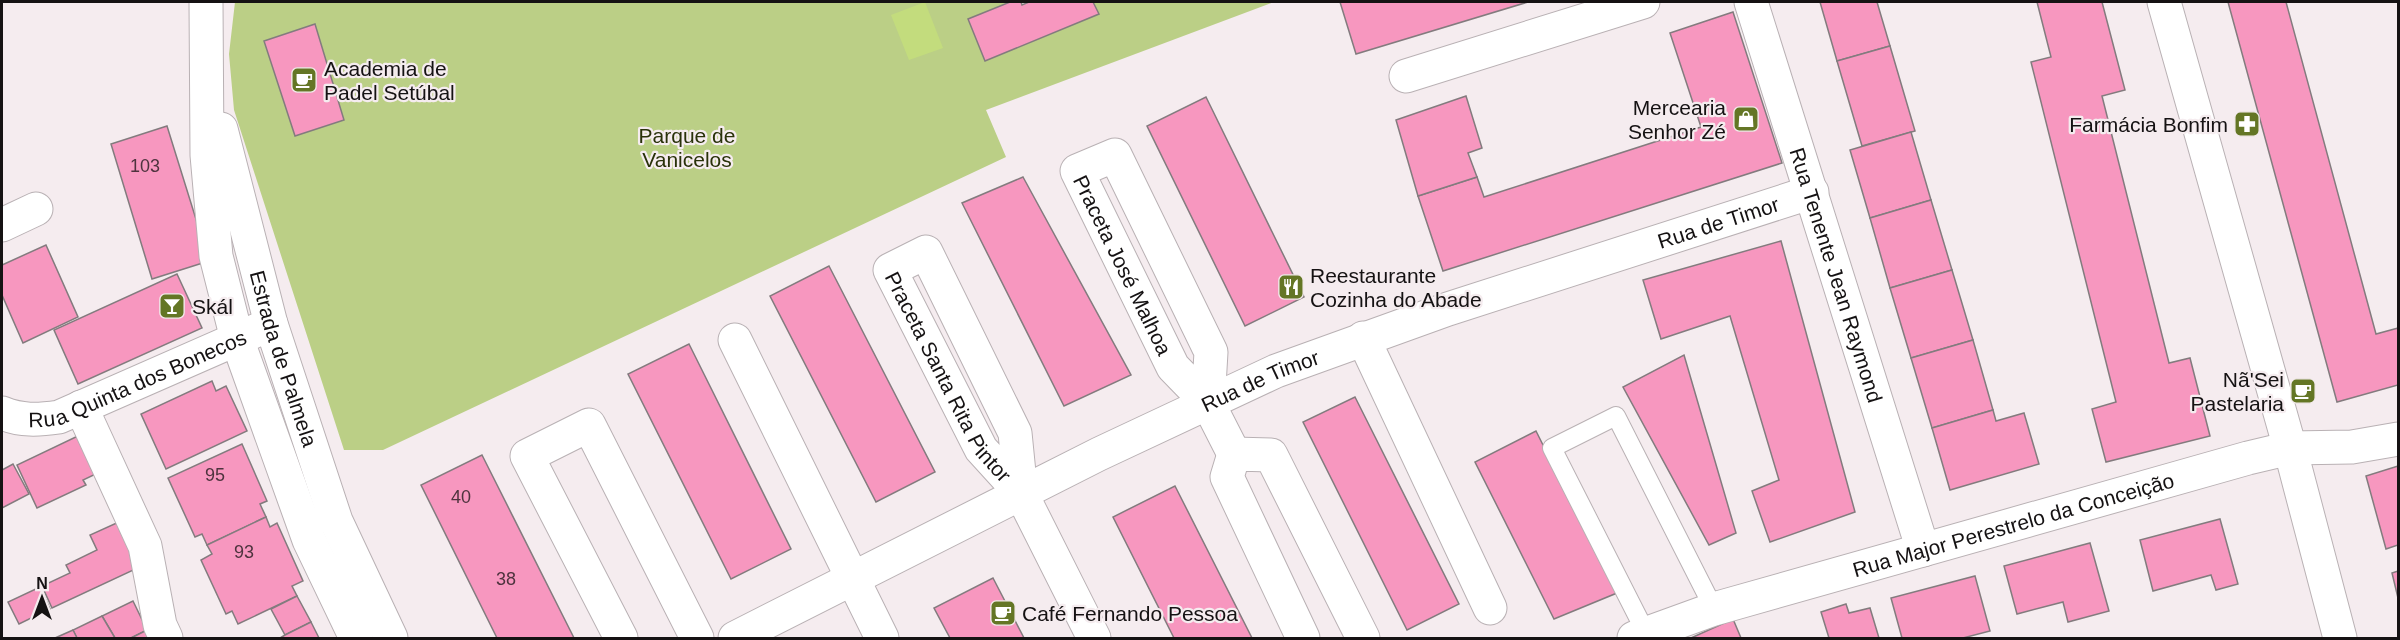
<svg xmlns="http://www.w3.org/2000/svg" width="2400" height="640" viewBox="0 0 2400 640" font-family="Arial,sans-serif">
<rect width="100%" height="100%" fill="#f5ecef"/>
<!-- green -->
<path fill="#bbcf86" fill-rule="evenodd" d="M235,2H1010L968,19L985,61L1098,14L1093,2H1274L986,110L1006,157L383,450H344L234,110L229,54ZM315,24L344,120L295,136L264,41Z"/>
<!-- water -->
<polygon fill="#c3dc7d" points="925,2 943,48 909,60 891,15"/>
<!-- building -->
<g fill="#f797bf" stroke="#837b7e" stroke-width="1.5">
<polygon points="1010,2 1021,2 1022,5 1029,2 1093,2 1099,14 985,61 968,19"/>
<polygon points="1340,2 1528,2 1356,54"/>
<polygon points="1820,2 1877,2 1890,46 1837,61"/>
<polygon points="2037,2 2102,2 2125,90 2102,96 2169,363 2190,358 2210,436 2106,462 2092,409 2116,402 2031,62 2051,57"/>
<polygon points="2228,2 2286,2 2376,334 2398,328 2398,385 2337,402"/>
<polygon points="1733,12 1782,163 1443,271 1418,196 1477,177 1484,197 1701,127 1670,33"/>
<polygon points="315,24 344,120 295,136 264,41"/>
<polygon points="1890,46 1915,131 1862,146 1837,61"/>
<polygon points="1466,96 1482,148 1468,153 1477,177 1418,196 1396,120"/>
<polygon points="1206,97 1304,297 1245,326 1147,126"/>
<polygon points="167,126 209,261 152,279 111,144"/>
<polygon points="1911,132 1931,200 1870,218 1850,150"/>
<polygon points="1023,177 1131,375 1064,406 962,203"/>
<polygon points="1931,200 1952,270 1890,288 1870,218"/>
<polygon points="1781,241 1855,512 1770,542 1752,491 1779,480 1730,316 1661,339 1643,280"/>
<polygon points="46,245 78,317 23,343 2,295 2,265"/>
<polygon points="829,266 935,472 876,502 770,296"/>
<polygon points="1952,270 1973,340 1911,358 1890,288"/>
<polygon points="177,274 202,328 78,384 54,330"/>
<polygon points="1973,340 1993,410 1932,428 1911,358"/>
<polygon points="689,344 791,549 731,579 628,374"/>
<polygon points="1684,355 1736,533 1709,545 1623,387"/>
<polygon points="212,381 216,391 226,386 247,431 166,469 141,414"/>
<polygon points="1355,397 1459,604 1407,630 1303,422"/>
<polygon points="1993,410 1996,421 2024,413 2039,464 1950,490 1932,428"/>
<polygon points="1536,431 1617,593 1554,619 1475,462"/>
<polygon points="82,434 100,472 83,480 86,485 37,508 17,465"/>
<polygon points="242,444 267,501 260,504 266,517 207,545 202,534 195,537 168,478"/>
<polygon points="482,455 574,638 497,638 421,485"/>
<polygon points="13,464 29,494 2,508 2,470"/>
<polygon points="2398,466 2398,545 2386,549 2366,476"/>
<polygon points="1175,486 1252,638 1174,638 1113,517"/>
<polygon points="266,517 270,527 277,523 303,581 292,586 297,596 238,624 232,611 226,614 201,560 212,554 207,545"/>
<polygon points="2220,519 2238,584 2216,590 2211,575 2153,591 2140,540"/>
<polygon points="121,521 142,566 52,608 42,586 70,573 66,565 97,550 90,535"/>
<polygon points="2090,543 2109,611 2068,622 2063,602 2017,614 2004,566"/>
<polygon points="2398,571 2398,598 2392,573"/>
<polygon points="1975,576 1990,631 1963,638 1902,638 1891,598"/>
<polygon points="993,578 1024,638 950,638 934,608"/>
<polygon points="40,587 50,609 19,624 8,602"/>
<polygon points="297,596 311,622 285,635 271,609"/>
<polygon points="133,601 147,630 131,638 115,638 102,616"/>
<polygon points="1846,604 1849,613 1870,608 1879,638 1829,638 1821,612"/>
<polygon points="102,616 115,638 77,638 73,630"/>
<polygon points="1733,619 1741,638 1691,638"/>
<polygon points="311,622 319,638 280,638 285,635"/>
<polygon points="73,630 77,638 55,638"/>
<polygon points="147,630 151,638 131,638"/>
</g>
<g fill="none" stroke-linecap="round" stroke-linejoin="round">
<!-- service casing -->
<g stroke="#b9b1b4" stroke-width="20">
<polyline id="service" points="1646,633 1552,448 1616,416 1714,609"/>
</g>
<!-- minor casing -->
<g stroke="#b9b1b4" stroke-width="35">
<g id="minor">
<path id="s1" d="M1751,2L1923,550"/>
<polyline points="1406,76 1643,2"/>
<polyline points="2,225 36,209"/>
<polyline points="1363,338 1490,608"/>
<polyline points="735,340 882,638"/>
<path id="s2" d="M1208,403L1211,352L1115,155L1077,171L1173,367L1208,403L1234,454"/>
<polyline points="81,407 145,546 160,625 166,638"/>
<path id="s3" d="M2,413C21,421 38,420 59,417L271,324"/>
<path id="s4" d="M1021,493L1015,433L926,252L890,270L981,449L1021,493L1094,638"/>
<polyline points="621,638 527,456 589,425 697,638"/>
<path id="s5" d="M735,638L1099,454L1276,371L1448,309L1812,192"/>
<polyline points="1303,638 1227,477 1234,454 1271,455 1363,638"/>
<path id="s6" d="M1634,638L1714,609L2248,458L2290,448L2352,447L2398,439"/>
</g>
</g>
<!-- tertiary casing -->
<g stroke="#b9b1b4" stroke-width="35">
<g id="tertiary">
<polyline points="206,2 207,155 216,256 237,339 309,540 356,638"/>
<polyline points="2164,2 2290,448 2340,638"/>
<path id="s7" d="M221,129L271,324L336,521L391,638"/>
</g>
</g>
<!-- service -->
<use href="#service" stroke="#fff" stroke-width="18"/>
<!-- minor -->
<use href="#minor" stroke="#fff" stroke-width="33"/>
<!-- tertiary -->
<use href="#tertiary" stroke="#fff" stroke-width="33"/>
</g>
<!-- icons -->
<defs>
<g id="cafe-square" transform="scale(1.35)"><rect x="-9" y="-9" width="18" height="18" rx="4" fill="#647625" stroke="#f5ecef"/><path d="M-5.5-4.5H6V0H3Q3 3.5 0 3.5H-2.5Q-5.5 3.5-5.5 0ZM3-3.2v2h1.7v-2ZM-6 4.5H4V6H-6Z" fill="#fff"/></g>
<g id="shop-square" transform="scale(1.35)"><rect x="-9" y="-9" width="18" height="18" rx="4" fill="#647625" stroke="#f5ecef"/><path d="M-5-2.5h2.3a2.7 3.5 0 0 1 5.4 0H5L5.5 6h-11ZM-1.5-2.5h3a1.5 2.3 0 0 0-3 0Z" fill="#fff"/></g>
<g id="pharmacy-square" transform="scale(1.35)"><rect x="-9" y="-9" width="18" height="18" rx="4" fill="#647625" stroke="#f5ecef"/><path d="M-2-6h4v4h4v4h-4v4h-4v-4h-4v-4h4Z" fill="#fff"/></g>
<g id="restaurant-square" transform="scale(1.35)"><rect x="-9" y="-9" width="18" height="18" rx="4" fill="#647625" stroke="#f5ecef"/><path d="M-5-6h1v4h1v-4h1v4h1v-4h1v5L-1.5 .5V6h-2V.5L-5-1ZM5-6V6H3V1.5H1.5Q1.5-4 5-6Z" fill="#fff"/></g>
<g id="bar-square" transform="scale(1.35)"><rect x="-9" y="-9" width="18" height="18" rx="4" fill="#647625" stroke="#f5ecef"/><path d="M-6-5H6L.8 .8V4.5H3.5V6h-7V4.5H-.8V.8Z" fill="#fff"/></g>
</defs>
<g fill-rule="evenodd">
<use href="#cafe-square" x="304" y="80"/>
<use href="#shop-square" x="1746" y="119"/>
<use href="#pharmacy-square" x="2247" y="124"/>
<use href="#restaurant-square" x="1291" y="287"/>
<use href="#bar-square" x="172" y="306"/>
<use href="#cafe-square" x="2303" y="391"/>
<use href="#cafe-square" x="1003" y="613"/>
</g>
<g text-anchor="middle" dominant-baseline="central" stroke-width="4.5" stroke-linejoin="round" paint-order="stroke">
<!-- number labels -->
<g font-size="18" fill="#4e333e">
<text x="145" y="166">103</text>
<text x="215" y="475">95</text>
<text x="461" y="497">40</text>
<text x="244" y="552">93</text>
<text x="506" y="579">38</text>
</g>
<!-- poi labels -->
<g font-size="21" fill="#151213" stroke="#f5ecef" text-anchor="start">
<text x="324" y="68">Academia de<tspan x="324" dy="24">Padel Setúbal</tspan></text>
<text x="1726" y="107" text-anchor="end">Mercearia<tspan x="1726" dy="24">Senhor Zé</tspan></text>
<text x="2228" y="124" text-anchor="end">Farmácia Bonfim</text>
<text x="1310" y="275">Reestaurante<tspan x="1310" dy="24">Cozinha do Abade</tspan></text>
<text x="192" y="306">Skál</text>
<text x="2284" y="379" text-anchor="end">Nã'Sei<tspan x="2284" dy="24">Pastelaria</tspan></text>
<text x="1022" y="613">Café Fernando Pessoa</text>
</g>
<!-- park labels -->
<g font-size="21" fill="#293209" stroke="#f5ecef">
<text x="687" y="135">Parque de<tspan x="687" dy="24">Vanicelos</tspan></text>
</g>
<!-- street labels -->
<g font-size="21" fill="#151213" stroke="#f5ecef">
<text stroke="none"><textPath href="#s5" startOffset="1070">Rua de Timor</textPath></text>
<text stroke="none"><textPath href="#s2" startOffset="416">Praceta José Malhoa</textPath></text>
<text stroke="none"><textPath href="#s1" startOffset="286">Rua Tenente Jean Raymond</textPath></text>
<text stroke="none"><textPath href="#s7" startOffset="238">Estrada de Palmela</textPath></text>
<text stroke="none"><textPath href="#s3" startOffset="144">Rua Quinta dos Bonecos</textPath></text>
<text stroke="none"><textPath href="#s4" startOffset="424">Praceta Santa Rita Pintor</textPath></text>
<text stroke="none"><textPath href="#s5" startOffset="585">Rua de Timor</textPath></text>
<text stroke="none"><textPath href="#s6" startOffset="396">Rua Major Perestrelo da Conceição</textPath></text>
</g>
</g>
<!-- border -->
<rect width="2400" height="640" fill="none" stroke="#151213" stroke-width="6"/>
<!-- north arrow -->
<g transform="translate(42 598)" stroke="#f5ecef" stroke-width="4.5" paint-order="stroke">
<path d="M0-4.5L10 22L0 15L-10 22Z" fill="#151213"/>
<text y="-9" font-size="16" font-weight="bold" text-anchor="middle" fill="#151213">N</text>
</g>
</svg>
